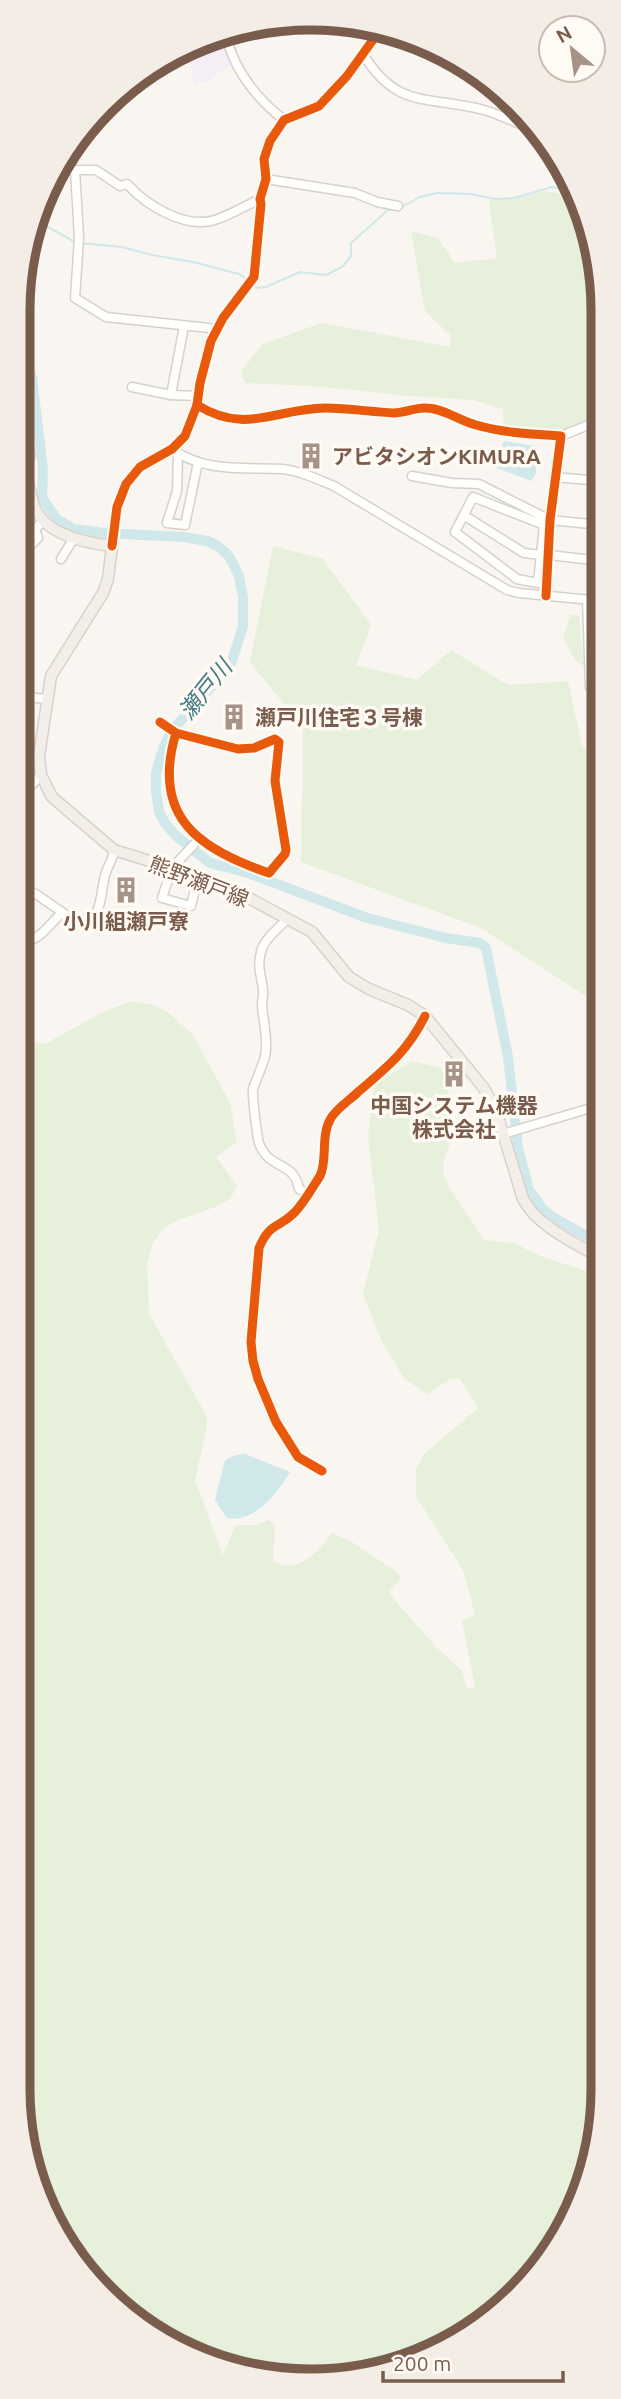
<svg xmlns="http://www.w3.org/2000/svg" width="621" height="2399" viewBox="0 0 621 2399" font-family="Ubuntu,'Noto Sans JP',sans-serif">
<rect width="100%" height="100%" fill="#f9f5f0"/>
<!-- education -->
<polygon fill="#f6eef6" points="220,35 236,63 212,76 213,79 194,85 189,50"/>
<!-- green -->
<g fill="#e7f0db">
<polygon points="547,191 579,199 601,273 601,420 550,436 504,429 503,409 473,400 408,396 313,386 245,383 241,372 262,344 322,323 450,347 451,336 425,311 411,231 438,238 455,263 497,258 489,201"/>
<polygon points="273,546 323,559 371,625 356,665 417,680 451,650 508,685 568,681 582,745 601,764 601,1006 481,928 301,862 303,727 250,662"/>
<polygon points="570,615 579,615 584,667 575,660 563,638"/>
<path d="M132,1001L151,1004L169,1013L193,1035L230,1103L237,1142L216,1157L237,1186L230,1199L215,1207L175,1221L161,1231L152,1244L147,1264L149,1314L207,1417L206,1431L195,1481L223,1555L236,1525H255L269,1520L275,1526L273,1561C296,1577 320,1550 332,1533L349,1540L397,1572L400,1576L399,1581L390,1591L391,1596L437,1648L462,1671L467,1688L471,1689L475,1686L462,1620L475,1615L464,1572L416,1496V1470L424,1454L478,1408L459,1378L450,1379L427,1394L404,1378L381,1340L363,1294L379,1230L368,1136L374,1089L379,1082L412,1061L441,1068C449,1089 455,1116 451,1138C449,1151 440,1160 444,1175C447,1188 476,1226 484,1240L514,1243L540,1256L601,1276V2127L564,2235L489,2321L404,2366L291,2381L181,2351L90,2282L40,2200L18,2088L19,1040L45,1044L105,1011Z"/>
</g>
<!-- water -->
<g fill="#d0e8ea">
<polygon points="504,441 536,446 536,474 531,481 494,467"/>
<path d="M245,1454L290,1472C278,1492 254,1524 227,1518L215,1500L225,1460L236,1455Z"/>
</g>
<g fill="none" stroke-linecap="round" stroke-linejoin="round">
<!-- stream -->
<g stroke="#d0e8ea" stroke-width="2">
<polyline points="402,207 420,197 437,193 470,194 496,199 514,198 552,187 577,192"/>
<polyline points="37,221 75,242"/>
<polyline points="80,243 122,247 152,255 193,262 239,274 248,280"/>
<polyline points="252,284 256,288 266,287 300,272 326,275 342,267 351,256 351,243 388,210 396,209"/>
</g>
<!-- river -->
<polyline stroke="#d0e8ea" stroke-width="10" points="20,354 32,377 43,469 42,498 57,519 74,529 104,533 183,537 208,541 219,547 229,556 239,576 243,597 243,626 232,661 202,698 171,731 163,749 156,773 156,791 159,812 165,823 176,836 210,863 248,873 367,918 446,938 480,943 486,948 508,1057 518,1148 529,1190 543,1209 554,1218 601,1244"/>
<!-- minor casing -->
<g stroke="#d7d1cb" stroke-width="11">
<g id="minor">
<path d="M225,32C233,68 256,98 284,120"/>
<path d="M363,54C398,111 429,95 484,110C504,116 521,125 539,133"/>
<path d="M55,170H96L120,186L127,184C147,206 185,229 215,220C230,215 245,206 260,199"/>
<polyline points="75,170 79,238 75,298 106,317 209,328 215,332"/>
<polyline points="266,179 355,193 377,202 398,206"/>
<polyline points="132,387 171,395 198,396"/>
<polyline points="171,395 184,326"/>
<path d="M197,405C246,435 274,409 325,408C349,408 371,412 394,413C405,413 416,407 426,408C443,408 460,421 476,425C504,433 532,434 561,436L550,520L546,596"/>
<path d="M20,434C29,449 37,454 23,469"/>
<polyline points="561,436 601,420"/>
<path d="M172,449C205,473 244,467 282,469C300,471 317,479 334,486L507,590L519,593L601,601"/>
<polyline points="178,453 177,491 167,523 185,525 198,462"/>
<polyline points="412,476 452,483 479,484 550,520 601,525"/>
<polyline points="554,477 601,481"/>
<polyline points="465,516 524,553 541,555"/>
<polyline points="544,525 538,583 517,579 455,532 473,497 544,525 550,523"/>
<polyline points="20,526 35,530 43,520"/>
<polyline points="112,546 117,507 126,484 140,467 172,449 185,436 197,405 200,383 211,341 223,318 254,277 261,204 260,199 266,179 264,159 270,141 284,120 319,106 347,76 380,30"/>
<polyline points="549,555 601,561"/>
<polyline points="20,556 38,538 35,530"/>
<polyline points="61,559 74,538"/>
<polyline points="587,600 590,687 601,689"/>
<polyline points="589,646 601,647"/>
<polyline points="19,696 46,699"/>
<path d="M160,722L176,733L238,749L254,748L275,739L279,742L275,781L286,850L285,854L269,873C198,849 151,816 176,733"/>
<polyline points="19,803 24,793 41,775"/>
<polyline points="198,877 191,906 162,898 172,868 199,839"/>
<path d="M19,892H31L36,894L72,919L79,921L94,917C103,903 101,887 106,872C109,864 113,859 114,850"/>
<path d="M287,919C278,929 264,939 261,952C257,967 261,975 263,989C264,994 262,1000 262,1005C263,1020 267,1034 266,1049C266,1061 257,1076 253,1089C252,1095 257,1136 259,1143C269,1171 294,1160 299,1189L308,1194"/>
<path d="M19,943C41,941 47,926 62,913"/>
<polyline points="503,1134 601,1105"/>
<path d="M322,1471L298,1457L276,1422L258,1379L253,1361L251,1342L259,1248C270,1222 278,1229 294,1213C304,1203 312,1188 320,1176C328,1160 320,1136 331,1118C337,1108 350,1100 358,1092C387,1067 407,1052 425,1016"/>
</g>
</g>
<!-- major casing -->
<g stroke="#dad1cc" stroke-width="13">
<path id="major" d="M20,466C30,478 29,494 35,508C46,535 87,543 112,546L108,579L103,593L51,676L39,756L41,775L52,797L114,850L172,868L247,897L312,932L349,977L369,989L408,1005L425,1016L483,1087L495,1107L523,1199C537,1226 575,1243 601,1258"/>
</g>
<!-- minor -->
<use href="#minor" stroke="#fefefd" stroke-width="8"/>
<!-- major -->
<use href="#major" stroke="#f3eee8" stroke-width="10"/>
<!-- cycleway casing -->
<g stroke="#fffaf3" stroke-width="13">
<g id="cycleway">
<path d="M197,405C246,435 274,409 325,408C349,408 371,412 394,413C405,413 416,407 426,408C443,408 460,421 476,425C504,433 532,434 561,436L550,520L546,596"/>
<polyline points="112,546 117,507 126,484 140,467 172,449 185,436 197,405 200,383 211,341 223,318 254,277 261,204 260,199 266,179 264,159 270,141 284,120 319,106 347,76 380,30"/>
<path d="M160,722L176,733L238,749L254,748L275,739L279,742L275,781L286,850L285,854L269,873C198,849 151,816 176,733"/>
<path d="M322,1471L298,1457L276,1422L258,1379L253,1361L251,1342L259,1248C270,1222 278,1229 294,1213C304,1203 312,1188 320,1176C328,1160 320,1136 331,1118C337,1108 350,1100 358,1092C387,1067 407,1052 425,1016"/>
</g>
</g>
<!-- cycleway -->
<use href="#cycleway" stroke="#e8590c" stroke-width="9"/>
</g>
<!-- icons -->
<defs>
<g id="building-bare" transform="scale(2.1)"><path d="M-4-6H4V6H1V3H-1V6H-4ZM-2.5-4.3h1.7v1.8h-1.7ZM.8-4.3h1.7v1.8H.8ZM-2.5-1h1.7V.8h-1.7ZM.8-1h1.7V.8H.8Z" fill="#a69286" stroke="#fffaf3" stroke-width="2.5" paint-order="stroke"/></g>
</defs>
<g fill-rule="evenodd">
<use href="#building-bare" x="311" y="456"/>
<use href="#building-bare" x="234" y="717"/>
<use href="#building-bare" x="126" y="890"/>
<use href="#building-bare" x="454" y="1074"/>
</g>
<g text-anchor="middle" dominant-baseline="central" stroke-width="7" stroke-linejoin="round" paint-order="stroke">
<!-- poi labels -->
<g font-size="21" font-weight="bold" fill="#7a5c4d" stroke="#fffaf3" text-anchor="start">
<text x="332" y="456">アビタシオンKIMURA</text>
<text x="255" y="717">瀬戸川住宅３号棟</text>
<text x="126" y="921" text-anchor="middle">小川組瀬戸寮</text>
<text x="454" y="1105" text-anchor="middle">中国システム機器<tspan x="454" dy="24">株式会社</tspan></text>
</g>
<!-- street labels -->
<g font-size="21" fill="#7a5c4d" stroke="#fffaf3">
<text transform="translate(199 881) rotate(21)">熊野瀬戸線</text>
</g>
<!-- water labels -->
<g font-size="23" font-style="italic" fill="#437c86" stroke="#fffaf3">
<text transform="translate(205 689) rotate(-51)">瀬戸川</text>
</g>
</g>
<!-- crop -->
<path d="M0 0H621V2399H0ZM310 30H311A280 280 0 0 1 591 310V2089A280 280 0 0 1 311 2369H310A280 280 0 0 1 30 2089V310A280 280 0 0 1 310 30Z" fill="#f4ede6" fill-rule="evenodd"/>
<path fill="none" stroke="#7a5c4d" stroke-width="9" d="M310 30H311A280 280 0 0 1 591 310V2089A280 280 0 0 1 311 2369H310A280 280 0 0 1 30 2089V310A280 280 0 0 1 310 30Z"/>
<!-- north arrow -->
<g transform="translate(572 49) rotate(331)"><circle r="33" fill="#fffaf3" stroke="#cabbb1" stroke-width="2"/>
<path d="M0-5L12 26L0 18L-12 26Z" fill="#a69286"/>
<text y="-10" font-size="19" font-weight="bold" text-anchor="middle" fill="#7a5c4d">N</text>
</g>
<!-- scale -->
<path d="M383 2371v10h180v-10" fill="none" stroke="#7a5c4d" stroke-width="3.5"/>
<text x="393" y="2371" font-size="21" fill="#7a5c4d" stroke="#fffaf3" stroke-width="5" paint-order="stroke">200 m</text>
</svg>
